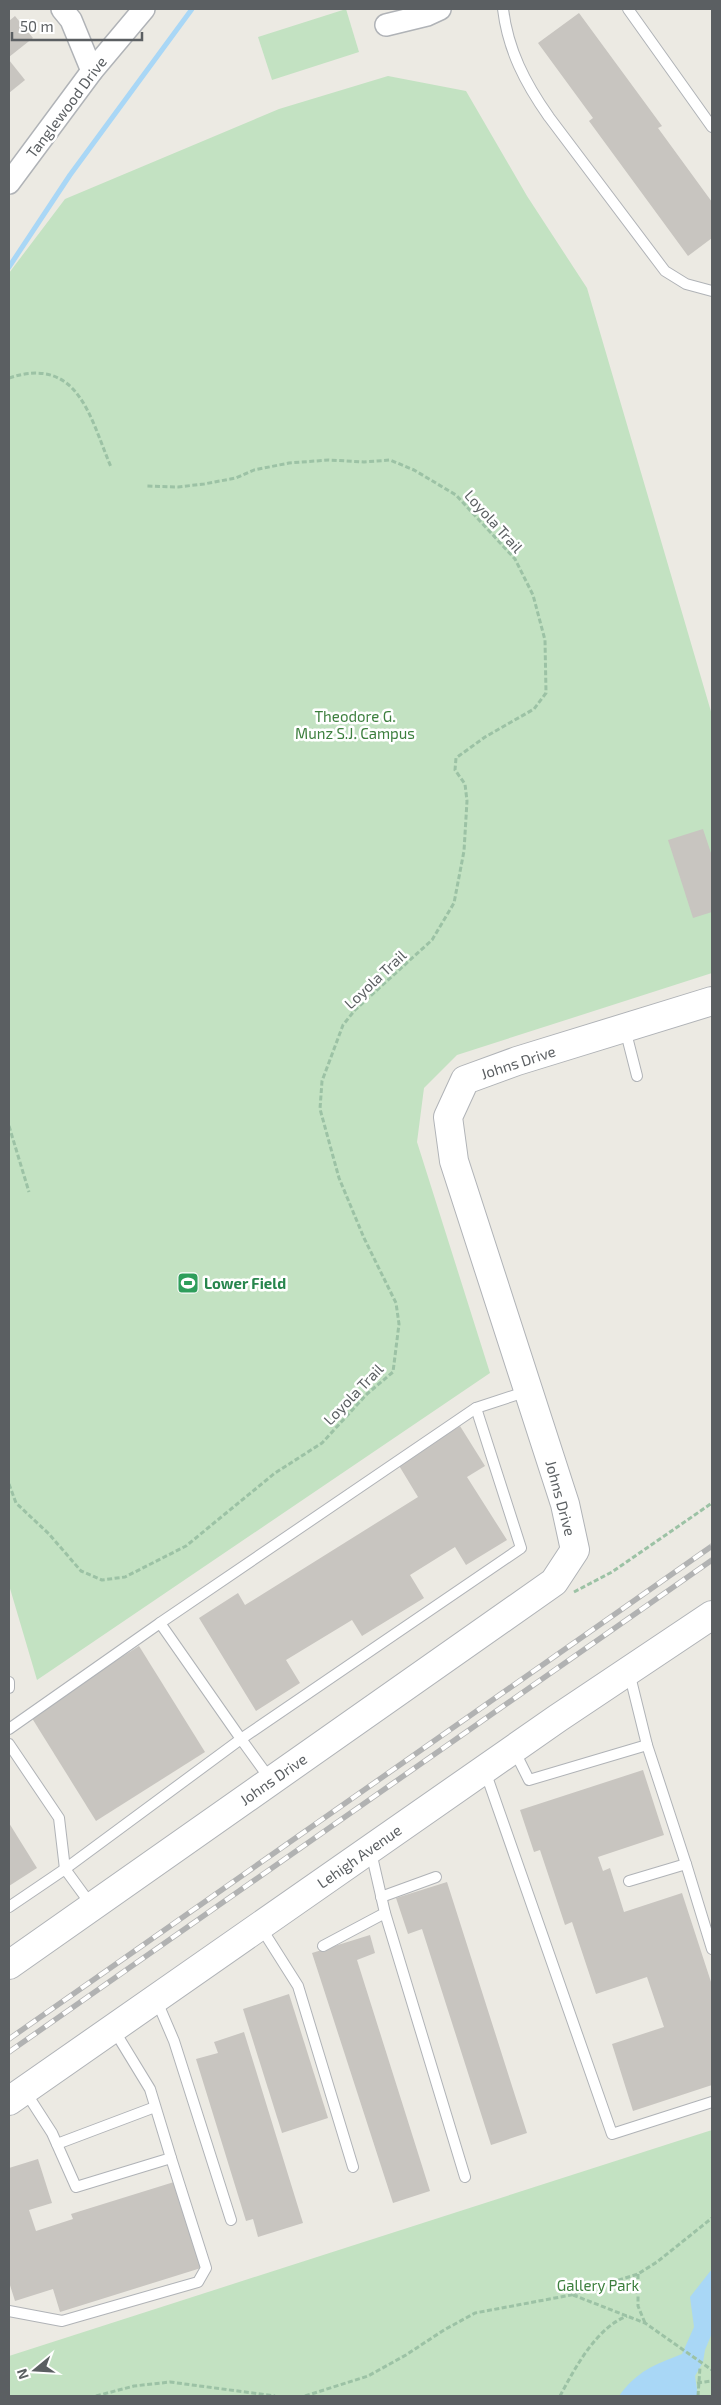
<svg xmlns="http://www.w3.org/2000/svg" width="721" height="2405" viewBox="0 0 721 2405" font-family="'Exo 2',sans-serif">
<rect width="100%" height="100%" fill="#eceae3"/>
<!-- green -->
<g fill="#c3e2c2">
<polygon points="346,9 359,52 272,80 258,37"/>
<polygon points="388,76 466,91 527,196 587,288 712,715 712,973 457,1055 424,1088 417,1142 490,1373 37,1680 9,1585 9,273 65,199 279,109"/>
<polygon points="712,2130 712,2396 9,2396 9,2356"/>
</g>
<!-- water -->
<path fill="#a9d7f6" d="M712,2269V2333L705,2350L703,2362L695,2376L698,2396H619C637,2371 654,2365 682,2354L694,2327L690,2297Z"/>
<g fill="none" stroke-linecap="round" stroke-linejoin="round">
<!-- stream -->
<polyline stroke="#a9d7f6" stroke-width="5" points="9,267 70,175 192,9"/>
</g>
<!-- building -->
<g fill="#c8c5c0">
<polygon points="579,13 662,126 658,128 712,202 712,238 688,256 589,121 593,118 538,43"/>
<polygon points="15,16 33,38 9,57 9,21"/>
<polygon points="9,60 25,80 9,93"/>
<polygon points="703,829 712,856 712,912 693,918 668,840"/>
<polygon points="460,1426 485,1466 467,1477 507,1540 466,1565 455,1547 410,1575 424,1598 362,1636 352,1620 286,1660 300,1683 256,1711 199,1618 238,1593 245,1605 418,1497 398,1464"/>
<polygon points="139,1646 205,1752 96,1821 30,1715"/>
<polygon points="643,1770 664,1835 598,1857 603,1871 610,1868 624,1912 682,1893 712,1985 712,2085 633,2111 612,2044 664,2027 647,1977 596,1994 572,1922 565,1925 540,1850 534,1852 520,1810"/>
<polygon points="9,1823 37,1868 9,1886"/>
<polygon points="447,1882 527,2133 491,2145 422,1929 408,1934 396,1898"/>
<polygon points="370,1935 375,1953 357,1960 430,2191 393,2203 312,1953"/>
<polygon points="289,1994 328,2118 282,2133 243,2009"/>
<polygon points="244,2032 303,2223 258,2237 253,2219 246,2221 196,2059 218,2053 214,2042"/>
<polygon points="38,2159 52,2203 29,2210 36,2231 73,2219 71,2214 174,2182 201,2268 60,2312 53,2289 15,2301 9,2282 9,2168"/>
</g>
<g fill="none" stroke-linecap="round" stroke-linejoin="round">
<!-- lane casing -->
<g stroke="#b0b3b7" stroke-width="12">
<g id="lane">
<path d="M503,9C508,50 525,83 549,117L665,271L686,284L712,291"/>
<polyline points="628,9 712,127"/>
<polyline points="625,1029 637,1076"/>
<polyline points="160,1623 476,1408"/>
<polyline points="9,1682 9,1688"/>
<polyline points="9,1729 160,1623 241,1739 65,1869"/>
<polyline points="9,1744 59,1818 65,1869"/>
<polyline points="514,1750 529,1780 647,1745 629,1672"/>
<polyline points="485,1771 612,2134 712,2102"/>
<polyline points="270,1779 241,1739 521,1548 476,1408 528,1391"/>
<polyline points="686,1864 712,1949"/>
<polyline points="629,1881 686,1864 647,1745"/>
<polyline points="381,1897 436,1877"/>
<polyline points="9,1907 65,1869 92,1906"/>
<polyline points="385,1913 465,2177"/>
<polyline points="260,1926 298,1986 353,2167"/>
<polyline points="323,1946 385,1913 371,1852"/>
<polyline points="156,1999 174,2041 231,2220"/>
<polyline points="25,2091 52,2133 76,2187 171,2158 150,2089 114,2030"/>
<polyline points="57,2144 155,2107"/>
<polyline points="9,2311 62,2321 198,2282 206,2268 171,2158"/>
</g>
</g>
<!-- street casing -->
<g stroke="#b0b3b7" stroke-width="24">
<g id="street">
<polyline points="62,9 71,20 92,71"/>
<polyline points="386,25 427,15 440,9"/>
<polyline points="9,183 92,71 144,9"/>
</g>
</g>
<!-- secondary casing -->
<g stroke="#b0b3b7" stroke-width="30">
<g id="secondary">
<polyline points="9,1965 554,1582 575,1550 565,1504 454,1161 448,1117 465,1080 517,1061 712,1001"/>
<polyline points="9,2101 558,1718 712,1615"/>
</g>
</g>
<!-- path -->
<g stroke="#9cc2a5" stroke-width="3" stroke-dasharray="5 2.5" stroke-linecap="butt">
<path d="M9,378C79,355 90,418 111,467"/>
<polyline points="9,1126 29,1192"/>
<polyline points="9,1484 16,1503 49,1534 81,1571 102,1580 125,1577 186,1546 275,1473 322,1443 367,1394 393,1372 399,1324 396,1303 364,1238 339,1178 320,1109 322,1081 343,1025 355,1010 432,940 454,903 464,851 467,801 465,784 455,770 456,758 485,737 534,709 546,693 545,640 533,595 515,559 456,495 414,470 390,460 364,462 329,460 289,463 254,470 236,478 204,484 178,487 146,486"/>
<polyline points="574,1592 612,1572 712,1503"/>
<polyline points="638,2274 638,2306 645,2323"/>
<polyline points="573,2295 645,2323 712,2370"/>
<polyline points="697,2383 712,2381"/>
<polyline points="96,2396 134,2386 170,2382 275,2396"/>
<polyline points="305,2396 368,2376 406,2355 444,2330 475,2313 571,2295 638,2274 657,2262 712,2218"/>
<path d="M560,2396C575,2368 596,2328 627,2316"/>
<polyline points="698,2396 700,2367"/>
</g>
<!-- lane -->
<use href="#lane" stroke="#fff" stroke-width="10"/>
<!-- street -->
<use href="#street" stroke="#fff" stroke-width="21"/>
<!-- secondary -->
<use href="#secondary" stroke="#fff" stroke-width="28"/>
<!-- rail casing -->
<g stroke="#b1b2b2" stroke-width="5.5">
<g id="rail">
<polyline points="9,2039 712,1546"/>
<polyline points="9,2052 712,1560"/>
</g>
</g>
<!-- rail -->
<use href="#rail" stroke="#fff" stroke-width="4" stroke-dasharray="11" stroke-linecap="butt"/>
</g>
<!-- icons -->
<defs>
<g id="stadium-square" transform="scale(1.125)"><rect x="-9" y="-9" width="18" height="18" rx="4" fill="#2e9e5b" stroke="#fff"/><path d="M0-5a6.5 5 0 1 0 0 10a6.5 5 0 1 0 0-10ZM-3.5-1.8h7v3.6h-7Z" fill="#fff"/></g>
</defs>
<g fill-rule="evenodd">
<use href="#stadium-square" x="188" y="1283"/>
</g>
<g text-anchor="middle" dominant-baseline="central" stroke-width="5" stroke-linejoin="round" paint-order="stroke">
<!-- street labels -->
<g font-size="15" fill="#5b5f62" stroke="#fff">
<text transform="translate(66 107) rotate(-53)">Tanglewood Drive</text>
<text transform="translate(494 521) rotate(48)">Loyola Trail</text>
<text transform="translate(375 979) rotate(-43)">Loyola Trail</text>
<text transform="translate(518 1062) rotate(-18)">Johns Drive</text>
<text transform="translate(353 1394) rotate(-46)">Loyola Trail</text>
<text transform="translate(561 1498) rotate(75)">Johns Drive</text>
<text transform="translate(273 1779) rotate(-35)">Johns Drive</text>
<text transform="translate(359 1856) rotate(-35)">Lehigh Avenue</text>
</g>
<!-- park labels -->
<g font-size="15" fill="#3d7f3e" stroke="#fff">
<text x="355" y="716">Theodore G.<tspan x="355" dy="17">Munz S.J. Campus</tspan></text>
<text x="598" y="2285">Gallery Park</text>
</g>
<!-- leisure labels -->
<g font-size="15" font-weight="bold" fill="#27864d" stroke="#fff" text-anchor="start">
<text x="204" y="1283">Lower Field</text>
</g>
</g>
<!-- border -->
<rect width="721" height="2405" fill="none" stroke="#5b5f62" stroke-width="20"/>
<!-- north arrow -->
<g transform="translate(35 2370) rotate(252)" stroke="#ffffff" stroke-width="4" paint-order="stroke">
<path d="M0-4L9 19L0 12L-9 19Z" fill="#5b5f62"/>
<text y="-8" font-size="14" font-weight="bold" text-anchor="middle" fill="#5b5f62">N</text>
</g>
<!-- scale -->
<path d="M12 32v8h130v-8" fill="none" stroke="#5b5f62" stroke-width="2.5"/>
<text x="20" y="32" font-size="15" fill="#5b5f62" stroke="#ffffff" stroke-width="4" paint-order="stroke">50 m</text>
</svg>
